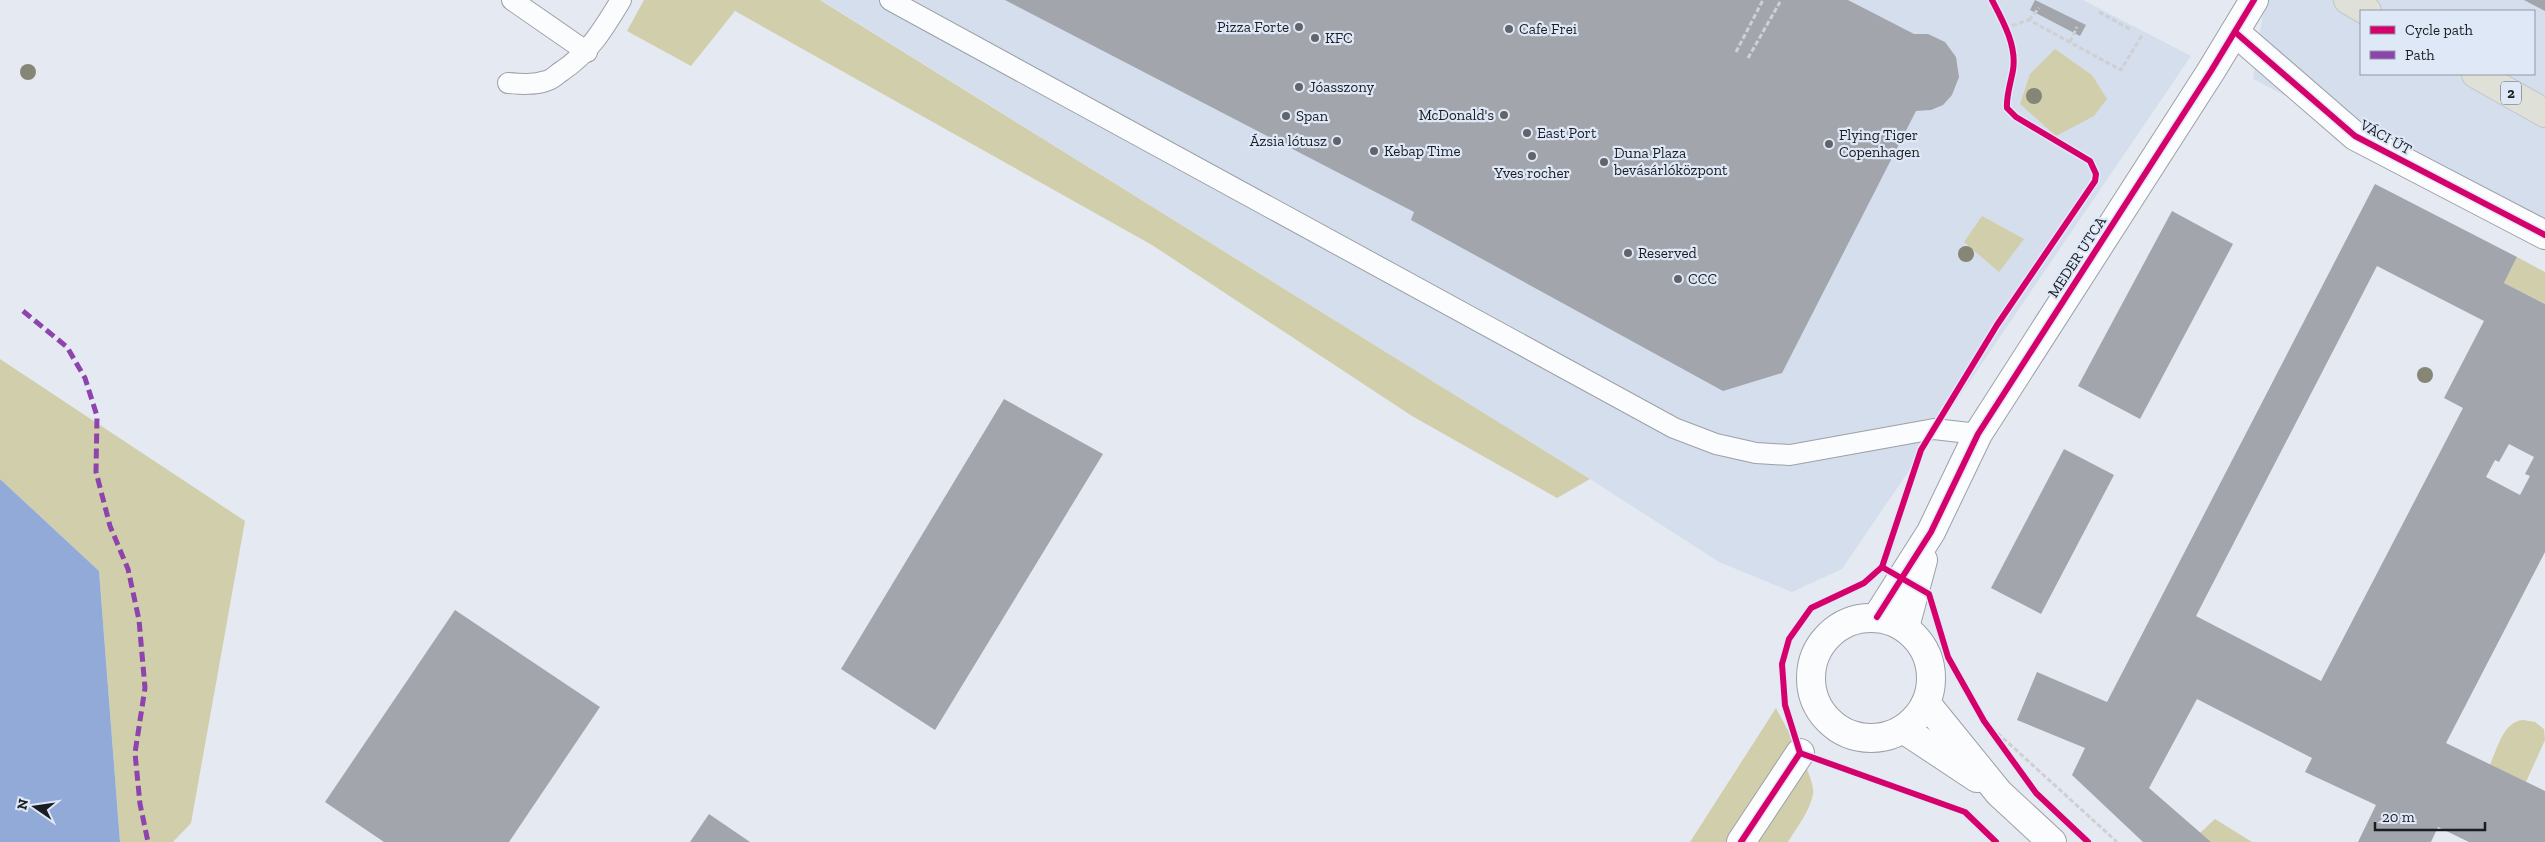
<svg xmlns="http://www.w3.org/2000/svg" width="2545" height="842" viewBox="0 0 2545 842" font-family="'Zilla Slab',serif">
<rect width="100%" height="100%" fill="#e5e9f1"/>
<!-- built -->
<g fill="#d5deed" fill-rule="evenodd">
<polygon points="821,0 2083,0 2191,56 1842,569 1792,592 1719,562 1590,479"/>
<path d="M2265,0H2545V230L2253,79ZM2361,11H2534V74H2361Z"/>
</g>
<!-- green -->
<g fill="#d1cfab">
<polygon points="644,0 820,0 1590,479 1557,498 1412,416 1152,245 735,11 691,66 627,31"/>
<polygon points="2055,49 2092,75 2107,99 2094,116 2056,136 2020,104 2030,74"/>
<polygon points="1982,216 2024,239 1999,272 1964,242"/>
<polygon points="2517,257 2545,272 2545,304 2504,283"/>
<polygon points="0,359 245,521 191,823 173,842 120,842 99,571 0,479"/>
<path d="M1776,708C1784,724 1816,778 1813,794C1810,811 1797,827 1788,842H1690Z"/>
<path d="M2523,720L2535,722L2544,729L2545,740L2526,782L2490,765C2498,747 2503,722 2523,720Z"/>
<polygon points="2215,819 2252,842 2211,842 2200,833"/>
</g>
<!-- water -->
<polygon fill="#92aad8" points="0,479 99,571 120,842 0,842"/>
<!-- building -->
<g fill="#a2a5ab" fill-rule="evenodd">
<polygon points="1005,0 1848,0 1914,34 1928,34 1945,42 1956,57 1959,77 1952,95 1943,105 1931,110 1916,111 1782,373 1723,391 1411,220 1414,212"/>
<polygon points="2035,0 2086,25 2080,36 2030,10"/>
<polygon points="2524,0 2545,0 2545,11"/>
<path d="M2375,184L2517,257L2504,283L2545,304V552L2446,743L2545,791V842H2469L2438,827L2431,842H2358L2376,805L2305,772L2312,758L2197,699L2149,788L2211,842H2143L2072,775L2085,748L2017,720L2037,672L2107,702ZM2377,266L2484,321L2444,398L2463,408L2321,681L2196,616ZM2509,444L2534,457L2525,474L2530,476L2520,495L2486,477L2495,460L2499,462Z"/>
<polygon points="2172,211 2233,244 2140,419 2078,386"/>
<polygon points="1004,399 1103,454 935,730 841,669"/>
<polygon points="2064,449 2114,475 2041,614 1991,588"/>
<polygon points="455,610 600,707 509,842 384,842 325,802"/>
<polygon points="709,814 750,842 690,842"/>
</g>
<g fill="none" stroke-linecap="round" stroke-linejoin="round">
<!-- lane casing -->
<g stroke="#9da0a6" stroke-width="22">
<g id="lane">
<polyline points="512,0 587,52"/>
<polyline points="890,0 1674,428 1716,444 1756,453 1790,455 1934,429 1978,434"/>
<path d="M508,83C521,84 534,85 546,81C552,80 557,74 562,71C590,52 604,28 621,0"/>
</g>
</g>
<!-- street casing -->
<g stroke="#9da0a6" stroke-width="30">
<g id="street">
<polyline points="2235,32 2355,136 2545,235"/>
<polyline points="1877,617 1931,532 1978,434 2211,71 2254,0"/>
<circle cx="1871" cy="678" r="60"/>
<polyline points="1905,627 1923,560"/>
<polyline points="1926,703 1999,793 2052,842"/>
<polyline points="1903,729 1977,778"/>
<polyline points="1741,842 1800,753"/>
</g>
</g>
<!-- primary casing -->
<g stroke="#c3c5ca" stroke-width="30">
<g id="primary">
<polyline points="2348,0 2367,11"/>
<polyline points="2476,74 2545,113"/>
</g>
</g>
<!-- path -->
<g stroke="#ced0d2" stroke-width="3" stroke-dasharray="5 2.5" stroke-linecap="butt">
<polyline points="2099,12 2130,29"/>
<polyline points="2029,20 2039,8"/>
<polyline points="2005,28 2029,20 2121,70 2142,35"/>
<polyline points="2070,42 2077,27"/>
<polyline points="1736,52 1763,0"/>
<polyline points="1748,58 1780,2"/>
<polyline points="1992,728 2117,842"/>
</g>
<!-- lane -->
<use href="#lane" stroke="#fbfcfd" stroke-width="20"/>
<!-- street -->
<use href="#street" stroke="#fbfcfd" stroke-width="28"/>
<!-- primary -->
<use href="#primary" stroke="#dfe0d7" stroke-width="28"/>
<!-- quiet -->
<polyline stroke="#8e44ad" stroke-width="5" stroke-dasharray="10 5" stroke-linecap="butt" points="23,311 67,347 85,378 97,416 96,472 110,526 128,569 139,620 145,688 135,753 140,804 148,842"/>
<!-- cycleway casing -->
<g stroke="#dfe8f7" stroke-width="9">
<g id="cycleway">
<polyline points="2235,32 2355,136 2545,235"/>
<polyline points="1882,567 1929,594 1948,657 1984,721 2036,793 2088,842"/>
<polyline points="1877,617 1931,532 1978,434 2211,71 2254,0"/>
<path d="M1800,753L1785,705L1782,664L1789,639L1811,608L1864,583L1882,567L1921,450L1997,325L2095,181L2096,174L2090,161L2016,117L2007,108C2006,96 2011,82 2013,70C2017,46 2003,21 1992,0"/>
<polyline points="1800,753 1965,812 1996,842"/>
<polyline points="1741,842 1800,753"/>
</g>
</g>
<!-- cycleway -->
<use href="#cycleway" stroke="#d6006c" stroke-width="6"/>
</g>
<!-- trees -->
<g fill="#868677">
<circle cx="28" cy="72" r="8"/>
<circle cx="2034" cy="96" r="8"/>
<circle cx="1966" cy="254" r="8"/>
<circle cx="2425" cy="375" r="8"/>
</g>
<!-- markers -->
<g fill="#61646a" stroke="#dfe8f7" stroke-width="2">
<circle cx="1299" cy="27" r="5"/>
<circle cx="1509" cy="29" r="5"/>
<circle cx="1315" cy="38" r="5"/>
<circle cx="1299" cy="87" r="5"/>
<circle cx="1504" cy="115" r="5"/>
<circle cx="1286" cy="116" r="5"/>
<circle cx="1527" cy="133" r="5"/>
<circle cx="1337" cy="141" r="5"/>
<circle cx="1829" cy="144" r="5"/>
<circle cx="1374" cy="151" r="5"/>
<circle cx="1532" cy="156" r="5"/>
<circle cx="1604" cy="162" r="5"/>
<circle cx="1628" cy="253" r="5"/>
<circle cx="1678" cy="279" r="5"/>
</g>
<g text-anchor="middle" dominant-baseline="central" stroke-width="4.5" stroke-linejoin="round" paint-order="stroke">
<!-- shield labels -->
<rect fill="#dfe8f7" stroke="#555a62" stroke-width="1" x="2501" y="81.5" width="20" height="23" rx="4"/>
<g font-size="14" font-weight="bold" fill="#1a1d22">
<text x="2511" y="93">2</text>
</g>
<!-- poi labels -->
<g font-size="15" fill="#1a1d22" stroke="#dfe8f7" text-anchor="start">
<text x="1289" y="27" text-anchor="end">Pizza Forte</text>
<text x="1519" y="29">Cafe Frei</text>
<text x="1325" y="38">KFC</text>
<text x="1309" y="87">Jóasszony</text>
<text x="1494" y="115" text-anchor="end">McDonald's</text>
<text x="1296" y="116">Span</text>
<text x="1537" y="133">East Port</text>
<text x="1839" y="135">Flying Tiger<tspan x="1839" dy="17">Copenhagen</tspan></text>
<text x="1327" y="141" text-anchor="end">Ázsia lótusz</text>
<text x="1384" y="151">Kebap Time</text>
<text x="1614" y="153">Duna Plaza<tspan x="1614" dy="17">bevásárlóközpont</tspan></text>
<text x="1532" y="173" text-anchor="middle">Yves rocher</text>
<text x="1638" y="253">Reserved</text>
<text x="1688" y="279">CCC</text>
</g>
<!-- street labels -->
<g font-size="15" fill="#1a1d22" stroke="#dfe8f7">
<text transform="translate(2386 137) rotate(29)">VÁCI ÚT</text>
<text transform="translate(2077 257) rotate(-57)">MEDER UTCA</text>
</g>
</g>
<!-- legend -->
<rect x="2360" y="10" width="175" height="65" fill="#dfe8f7" stroke="#9097a2"/>
<rect x="2370" y="26" width="25" height="8" fill="#d6006c" stroke="#9097a2"/>
<text x="2405" y="35" font-size="15" fill="#1a1d22">Cycle path</text>
<rect x="2370" y="51" width="25" height="8" fill="#8e44ad" stroke="#9097a2"/>
<text x="2405" y="60" font-size="15" fill="#1a1d22">Path</text>
<!-- north arrow -->
<g transform="translate(35 807) rotate(283)" stroke="#dfe8f7" stroke-width="4" paint-order="stroke">
<path d="M0-4L9 19L0 12L-9 19Z" fill="#1a1d22"/>
<text y="-8" font-size="14" font-weight="bold" text-anchor="middle" fill="#1a1d22">N</text>
</g>
<!-- scale -->
<path d="M2375 822v8h110v-8" fill="none" stroke="#1a1d22" stroke-width="2.5"/>
<text x="2382" y="822" font-size="15" fill="#1a1d22" stroke="#dfe8f7" stroke-width="4" paint-order="stroke">20 m</text>
</svg>
